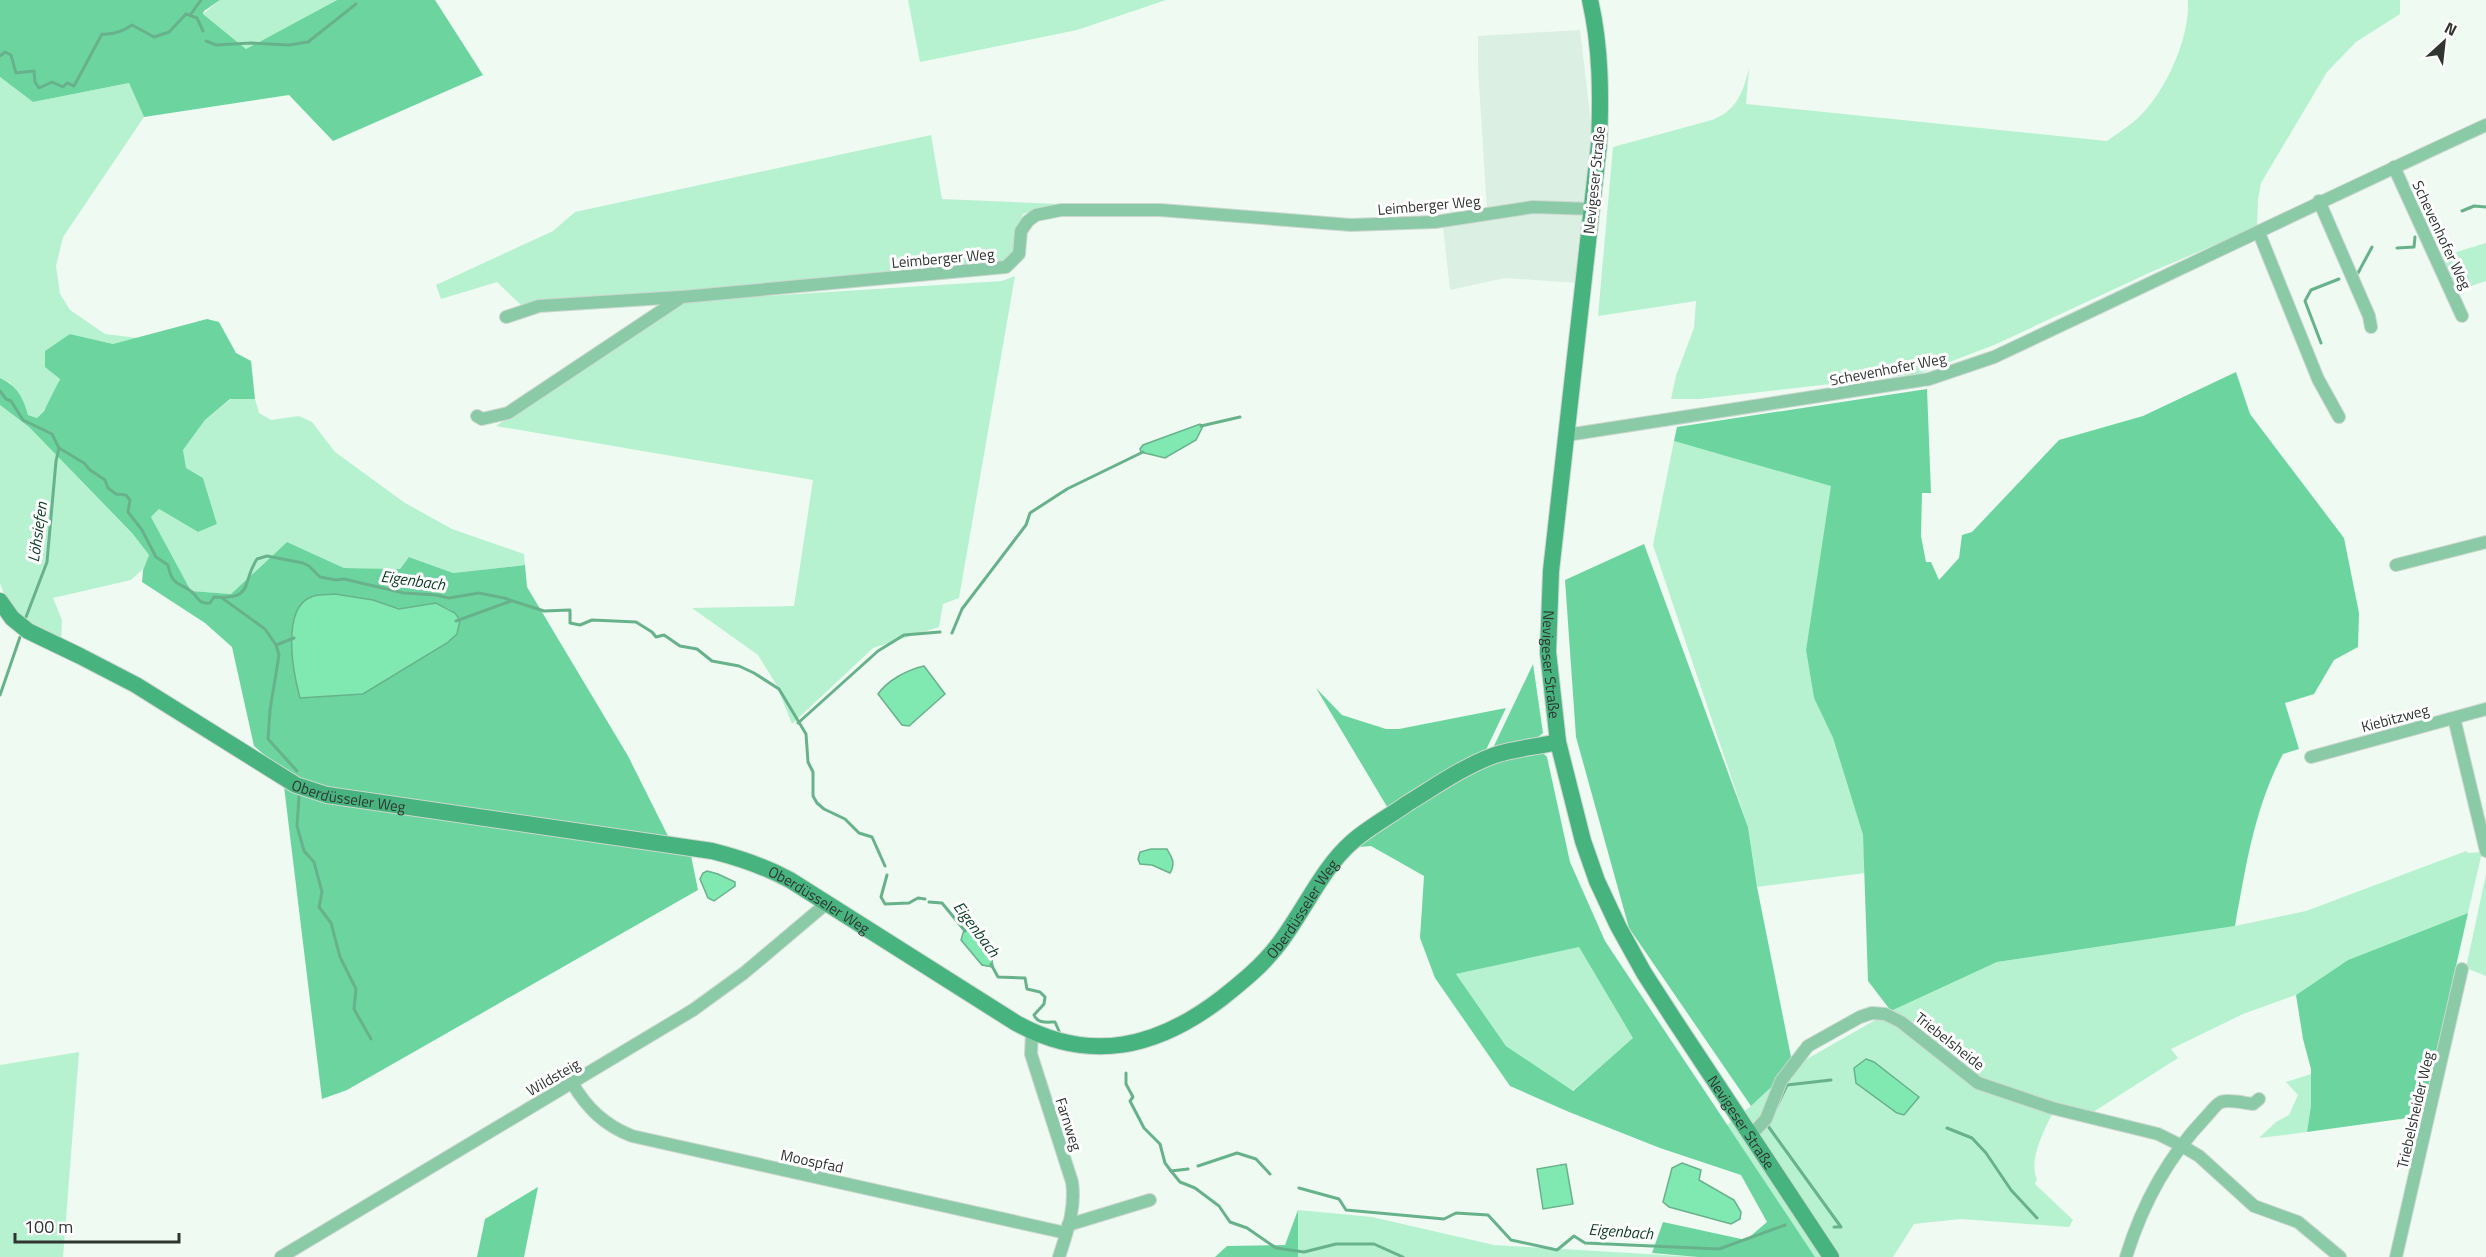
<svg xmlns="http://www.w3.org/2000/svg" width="2486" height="1257" viewBox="0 0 2486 1257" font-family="'Titillium Web',sans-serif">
<rect width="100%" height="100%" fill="#eefaf2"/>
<!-- built -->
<polygon fill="#dcefe3" points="1580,30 1593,140 1578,283 1505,278 1450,290 1443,227 1487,210 1478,69 1478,36"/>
<!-- green -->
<g fill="#b6f2d0">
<polygon points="220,0 337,0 246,49 203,14"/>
<polygon points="908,0 1166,0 1077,30 920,62"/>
<path d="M2188,0H2400V14L2356,42L2327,72L2261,183L2258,199L2257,227L2151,272L1994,345L1918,374L1700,399H1671L1676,376L1694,328L1696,301L1598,316L1613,147L1712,120C1737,110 1743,93 1749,68L1746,104L2107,141C2118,133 2131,125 2141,115C2167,89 2190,37 2188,0Z"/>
<path d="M0,77L33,102L129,83L144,117L63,237L56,266L60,294L70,310L105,334L138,338L113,344L70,334C64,363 59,397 37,418L28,415L10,383L0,378Z"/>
<polygon points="931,135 942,199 1058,204 1023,214 1017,233 1016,250 999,267 522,306 497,282 441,299 436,285 553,231 575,212"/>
<polygon points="2486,243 2486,281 2456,291 2440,257"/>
<polygon points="1015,276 959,598 943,604 939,627 873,648 792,724 776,684 758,655 692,608 794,606 813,480 496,426 686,301 1002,281"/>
<polygon points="231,399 255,399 259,413 271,420 299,416 312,422 335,452 405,503 452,529 524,554 525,565 452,573 410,557 400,569 344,568 287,542 231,594 191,591 151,517 159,509 198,532 217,524 203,478 185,468 183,450 205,420"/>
<polygon points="0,405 29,427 132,533 149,555 143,569 131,580 53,598 62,620 61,642 29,626 8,605 0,583"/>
<polygon points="1674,441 1832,485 1806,650 1814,698 1833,738 1863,835 1865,873 1757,887 1748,827 1653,545"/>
<path d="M2466,851L2468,853L2482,852L2468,913L2348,960L2296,995L2243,1014L2171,1049L2178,1058L2090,1114L2053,1113C2044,1129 2028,1162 2037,1179L2035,1184L2073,1220L2069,1227L1961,1219L1914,1224L1893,1257H1815L1727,1125L1751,1106L1793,1067L1891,1011L1997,962L2235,926L2306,911Z"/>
<polygon points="2486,874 2486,976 2466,968"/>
<polygon points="1579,946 1634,1038 1572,1091 1506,1046 1456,974"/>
<polygon points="79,1052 63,1257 0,1257 0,1065"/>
<polygon points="2311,1074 2311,1105 2307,1132 2259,1138 2276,1122 2289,1115 2298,1095 2286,1082"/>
<polygon points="1298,1210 1372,1217 1494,1245 1698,1257 1298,1257"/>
</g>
<!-- forest -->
<g fill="#6cd59f" fill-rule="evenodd">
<polygon points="0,0 220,0 204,11 203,14 246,49 337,0 435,0 483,75 333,141 289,95 144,117 129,83 33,102 0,77"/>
<path d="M207,319L219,322L236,353L251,361L255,399H230L205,420L183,450L186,468L203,478L217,524L198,532L159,509L151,517L191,591L231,594L287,542L344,568L400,569L409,557L453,573L525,565L527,587L628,756L670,840L691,856L698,890L347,1090L322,1099L282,770L254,746L232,647L205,623L142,582L143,570L149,555L132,533L29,427L0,405V378C17,386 23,397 28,415L37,418L44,411L60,379L45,367V351L70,334L113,344ZM373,600C381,603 391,608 400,608C423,609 444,596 460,620L300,698L296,683L291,635Z"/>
<path d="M2236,372L2250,414L2344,538L2359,613L2358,647L2334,660L2314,694L2285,703L2299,749L2283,754C2254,809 2246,866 2235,926L1997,962L1891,1011L1868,981L1863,835L1833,738L1814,698L1806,650L1831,486L1674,441L1677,427L1927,389L1931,493H1922L1921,536L1926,562H1931L1939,580L1959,558L1962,535L1972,532L2059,440L2143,416Z"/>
<polygon points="1644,544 1748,827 1757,887 1793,1067 1751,1106 1629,928 1576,737 1565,580"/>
<polygon points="1533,664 1543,733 1537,738 1492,750"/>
<polygon points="1316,688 1342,715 1386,729 1399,729 1506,708 1485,752 1389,810"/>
<path d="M1543,753L1547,757L1570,862L1605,941L1815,1257H1698L1652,1253L1663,1222L1746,1240L1767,1222L1741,1175L1660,1148L1569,1112L1510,1086L1435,978L1420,938L1424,876L1371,846L1360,847L1349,855L1358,844L1484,764ZM1579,947L1633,1038L1573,1091L1506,1046L1456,974Z"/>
<polygon points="2468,913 2422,1116 2307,1132 2311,1105 2311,1069 2303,1039 2296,995 2348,960"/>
<polygon points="538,1187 524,1257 477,1257 485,1219"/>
<polygon points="1298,1210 1298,1257 1215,1257 1227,1246 1285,1245"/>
</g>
<!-- water -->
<g fill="#80e8b1" stroke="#68b28b" stroke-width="1.5">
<polygon points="1200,424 1203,426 1196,440 1165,458 1141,452 1140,449 1143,445"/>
<path d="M335,594L373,600L399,609L436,603L455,613L460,620L457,634L447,643L363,694L300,698C293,673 281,609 311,597C318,594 328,595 335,594Z"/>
<path d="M924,666L945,694L909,726L902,725L878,694C888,680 907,670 924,666Z"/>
<path d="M1151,849H1167C1172,858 1176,863 1170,873L1152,865L1140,864L1138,859L1140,852Z"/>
<polygon points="707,871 718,874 735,882 735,886 714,901 708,898 700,879 703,873"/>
<polygon points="964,930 977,931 991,953 993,967 982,965 961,940"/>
<polygon points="1866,1059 1874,1062 1919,1097 1904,1115 1897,1113 1856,1083 1854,1068"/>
<polygon points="1682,1163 1701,1170 1699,1180 1734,1200 1741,1212 1740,1219 1731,1224 1669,1207 1663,1202 1672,1168"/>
<polygon points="1566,1164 1573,1204 1543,1209 1537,1169"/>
</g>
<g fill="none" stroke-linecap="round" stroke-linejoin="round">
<!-- stream -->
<g stroke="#68b28b" stroke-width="3">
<polyline points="191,14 201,0"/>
<polyline points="206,41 216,45 251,43 289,45 308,42 356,4"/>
<path d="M0,56L5,52L11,55L16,73L34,71L35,82L39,88L52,82L63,87L67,83L74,86L102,34C113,35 122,32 132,25L154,37L169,32L186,14L197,18L203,31"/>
<polyline points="2462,211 2474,206 2486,207"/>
<polyline points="2397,248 2414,247 2415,237"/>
<polyline points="2358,273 2372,247"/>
<polyline points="2321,343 2305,301 2311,290 2339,279"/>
<path d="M0,391L6,399L11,401L23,420L52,434L59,448L84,463L90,470L105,480L108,488L116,494L126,495L130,500L128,512L142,530L156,557L168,565C173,590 182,581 194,594C200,601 200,604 210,603L214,597C255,600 241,583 257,559L267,556L303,563L309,566L320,577L336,580L344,579L404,593L436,595L449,598L479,593L504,598L544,611L570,610V623L580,625L592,620L636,622L652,632L656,637L664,635L680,646L697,649L712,661L739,666L754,673L779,689L806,734L808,762L813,772V796L817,803L824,809L845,819L859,833L872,837L885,866"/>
<polyline points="1201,426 1240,417"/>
<polyline points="222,598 265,629 276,645 294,638"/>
<polyline points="26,617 47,562 56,461 59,448"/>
<polyline points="456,621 511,601"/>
<polyline points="952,633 962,609 1026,525 1030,513 1067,489 1143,452"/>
<polyline points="276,645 279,655 270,710 268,739 297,771"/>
<polyline points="0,695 20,637"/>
<polyline points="798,723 878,651 904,635 940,632"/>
<polyline points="299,797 297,826 304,851 314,862 322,892 319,907 331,923 340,957 356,989 354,1009 371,1039"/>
<polyline points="887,875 881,897 885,904 909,903 918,898 925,899"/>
<polyline points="929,902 942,903 965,931"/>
<path d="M991,964L998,977L1025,978L1027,989L1040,992L1045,997L1044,1004L1034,1015C1038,1024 1047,1022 1055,1022L1059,1031"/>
<polyline points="1126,1073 1126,1084 1133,1097 1130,1101 1144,1128 1160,1144 1165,1163 1171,1171 1188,1169"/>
<polyline points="1777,1106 1787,1085 1831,1080"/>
<polyline points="1769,1123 1768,1126 1841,1227 1834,1227"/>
<polyline points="1947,1128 1972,1138 1986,1153 2011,1190 2037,1218"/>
<polyline points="1198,1166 1237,1153 1256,1159 1270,1174"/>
<polyline points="1171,1171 1180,1182 1195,1188 1219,1206 1230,1222 1247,1228 1276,1248 1304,1252 1336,1244 1374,1244 1403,1257"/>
<polyline points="1299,1188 1339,1199 1346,1210 1444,1219 1456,1213 1488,1215 1511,1240 1557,1250 1574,1236 1585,1243 1719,1249 1785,1225"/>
</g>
<!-- street casing -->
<g stroke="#ccd7cf" stroke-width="14">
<g id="street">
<polyline points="2394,167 2462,316"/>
<polyline points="2319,201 2369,316 2371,327"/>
<polyline points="2259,233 2318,379 2339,417"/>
<polyline points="506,317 539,306 680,297"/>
<polyline points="477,416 482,419 508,413 682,297 1006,267 1019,254 1021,231 1028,221 1036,215 1061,210 1160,210 1351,225 1435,222 1533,207 1592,209"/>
<path d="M1567,435L1929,379L1994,357C2158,280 2321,201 2486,125"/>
<polyline points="2396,565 2486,542"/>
<polyline points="2454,718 2486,851"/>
<polyline points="2311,757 2486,709"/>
<path d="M1032,1032L1031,1054L1072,1182C1076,1208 1067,1232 1059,1257"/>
<path d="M572,1083C587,1108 604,1125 632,1136L1066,1233"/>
<polyline points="1751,1135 1766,1119 1781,1081 1808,1046 1860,1017 1872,1013 1885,1014 1901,1022 1978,1083 2052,1108 2158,1134 2182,1146 2199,1156 2254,1206 2298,1222 2340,1257"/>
<polyline points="1068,1225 1150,1200"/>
<polyline points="281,1257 693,1010 744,973 827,903"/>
<path d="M2126,1257C2142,1205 2168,1157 2205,1118C2210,1113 2215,1105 2221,1102C2230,1099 2244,1103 2253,1104L2259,1099"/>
<polyline points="2396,1257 2462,969"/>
</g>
</g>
<!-- secondary casing -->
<g stroke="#ccd7cf" stroke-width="18">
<g id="secondary">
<path id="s1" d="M1590,0C1601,48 1601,95 1599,144L1551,571L1548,652L1558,742L1583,841L1597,881L1618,926L1644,973L1675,1021L1831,1257"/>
<path id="s2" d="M0,601L12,618L28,631L80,656L136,685L296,785L327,795L712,851C740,858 764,866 790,880L1016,1023C1090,1064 1157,1048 1222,998C1242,982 1262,966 1278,945C1303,913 1322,868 1352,842C1369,827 1390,816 1408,803C1436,786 1464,766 1495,755C1516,748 1537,747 1558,742"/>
</g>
</g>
<!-- street -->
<use href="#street" stroke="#8acaa6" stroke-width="12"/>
<!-- secondary -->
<use href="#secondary" stroke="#47b37e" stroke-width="16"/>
</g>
<g text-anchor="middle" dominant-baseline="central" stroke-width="6" stroke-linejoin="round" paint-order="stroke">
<!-- street labels -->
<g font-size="15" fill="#313532" stroke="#fff">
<text transform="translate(1594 180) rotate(-84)">Nevigeser Straße</text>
<text transform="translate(1429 205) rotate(-5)">Leimberger Weg</text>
<text transform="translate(2442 235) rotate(65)">Schevenhofer Weg</text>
<text transform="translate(943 258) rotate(-5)">Leimberger Weg</text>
<text transform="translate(1888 369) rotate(-11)">Schevenhofer Weg</text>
<text stroke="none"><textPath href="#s1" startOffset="668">Nevigeser Straße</textPath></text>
<text transform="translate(2395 718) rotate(-15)">Kiebitzweg</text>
<text stroke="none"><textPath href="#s2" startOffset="405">Oberdüsseler Weg</textPath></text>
<text stroke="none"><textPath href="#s2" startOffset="891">Oberdüsseler Weg</textPath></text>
<text stroke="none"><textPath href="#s2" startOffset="1466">Oberdüsseler Weg</textPath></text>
<text transform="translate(1950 1041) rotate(38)">Triebelsheide</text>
<text transform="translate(553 1077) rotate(-30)">Wildsteig</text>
<text transform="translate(2415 1110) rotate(-77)">Triebelsheider Weg</text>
<text stroke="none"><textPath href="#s1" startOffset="1172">Nevigeser Straße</textPath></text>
<text transform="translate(1069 1124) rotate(72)">Farnweg</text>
<text transform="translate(812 1161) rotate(12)">Moospfad</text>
</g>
<!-- water labels -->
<g font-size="16" font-style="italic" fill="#0d3b25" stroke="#fff">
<text transform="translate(37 532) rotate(-82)">Löhsiefen</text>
<text transform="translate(413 580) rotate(8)">Eigenbach</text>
<text transform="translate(977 929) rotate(53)">Eigenbach</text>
<text transform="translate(1621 1231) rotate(4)">Eigenbach</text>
</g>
</g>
<!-- north arrow -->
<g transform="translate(2444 42) rotate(27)" stroke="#ffffff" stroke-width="4.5" paint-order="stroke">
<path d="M0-4.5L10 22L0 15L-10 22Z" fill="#313532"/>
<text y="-9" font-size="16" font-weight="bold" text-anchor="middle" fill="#313532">N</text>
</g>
<!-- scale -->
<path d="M15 1233v9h164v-9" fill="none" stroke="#313532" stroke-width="3"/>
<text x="24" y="1233" font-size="18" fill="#313532" stroke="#ffffff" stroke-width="4.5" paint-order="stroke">100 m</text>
</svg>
